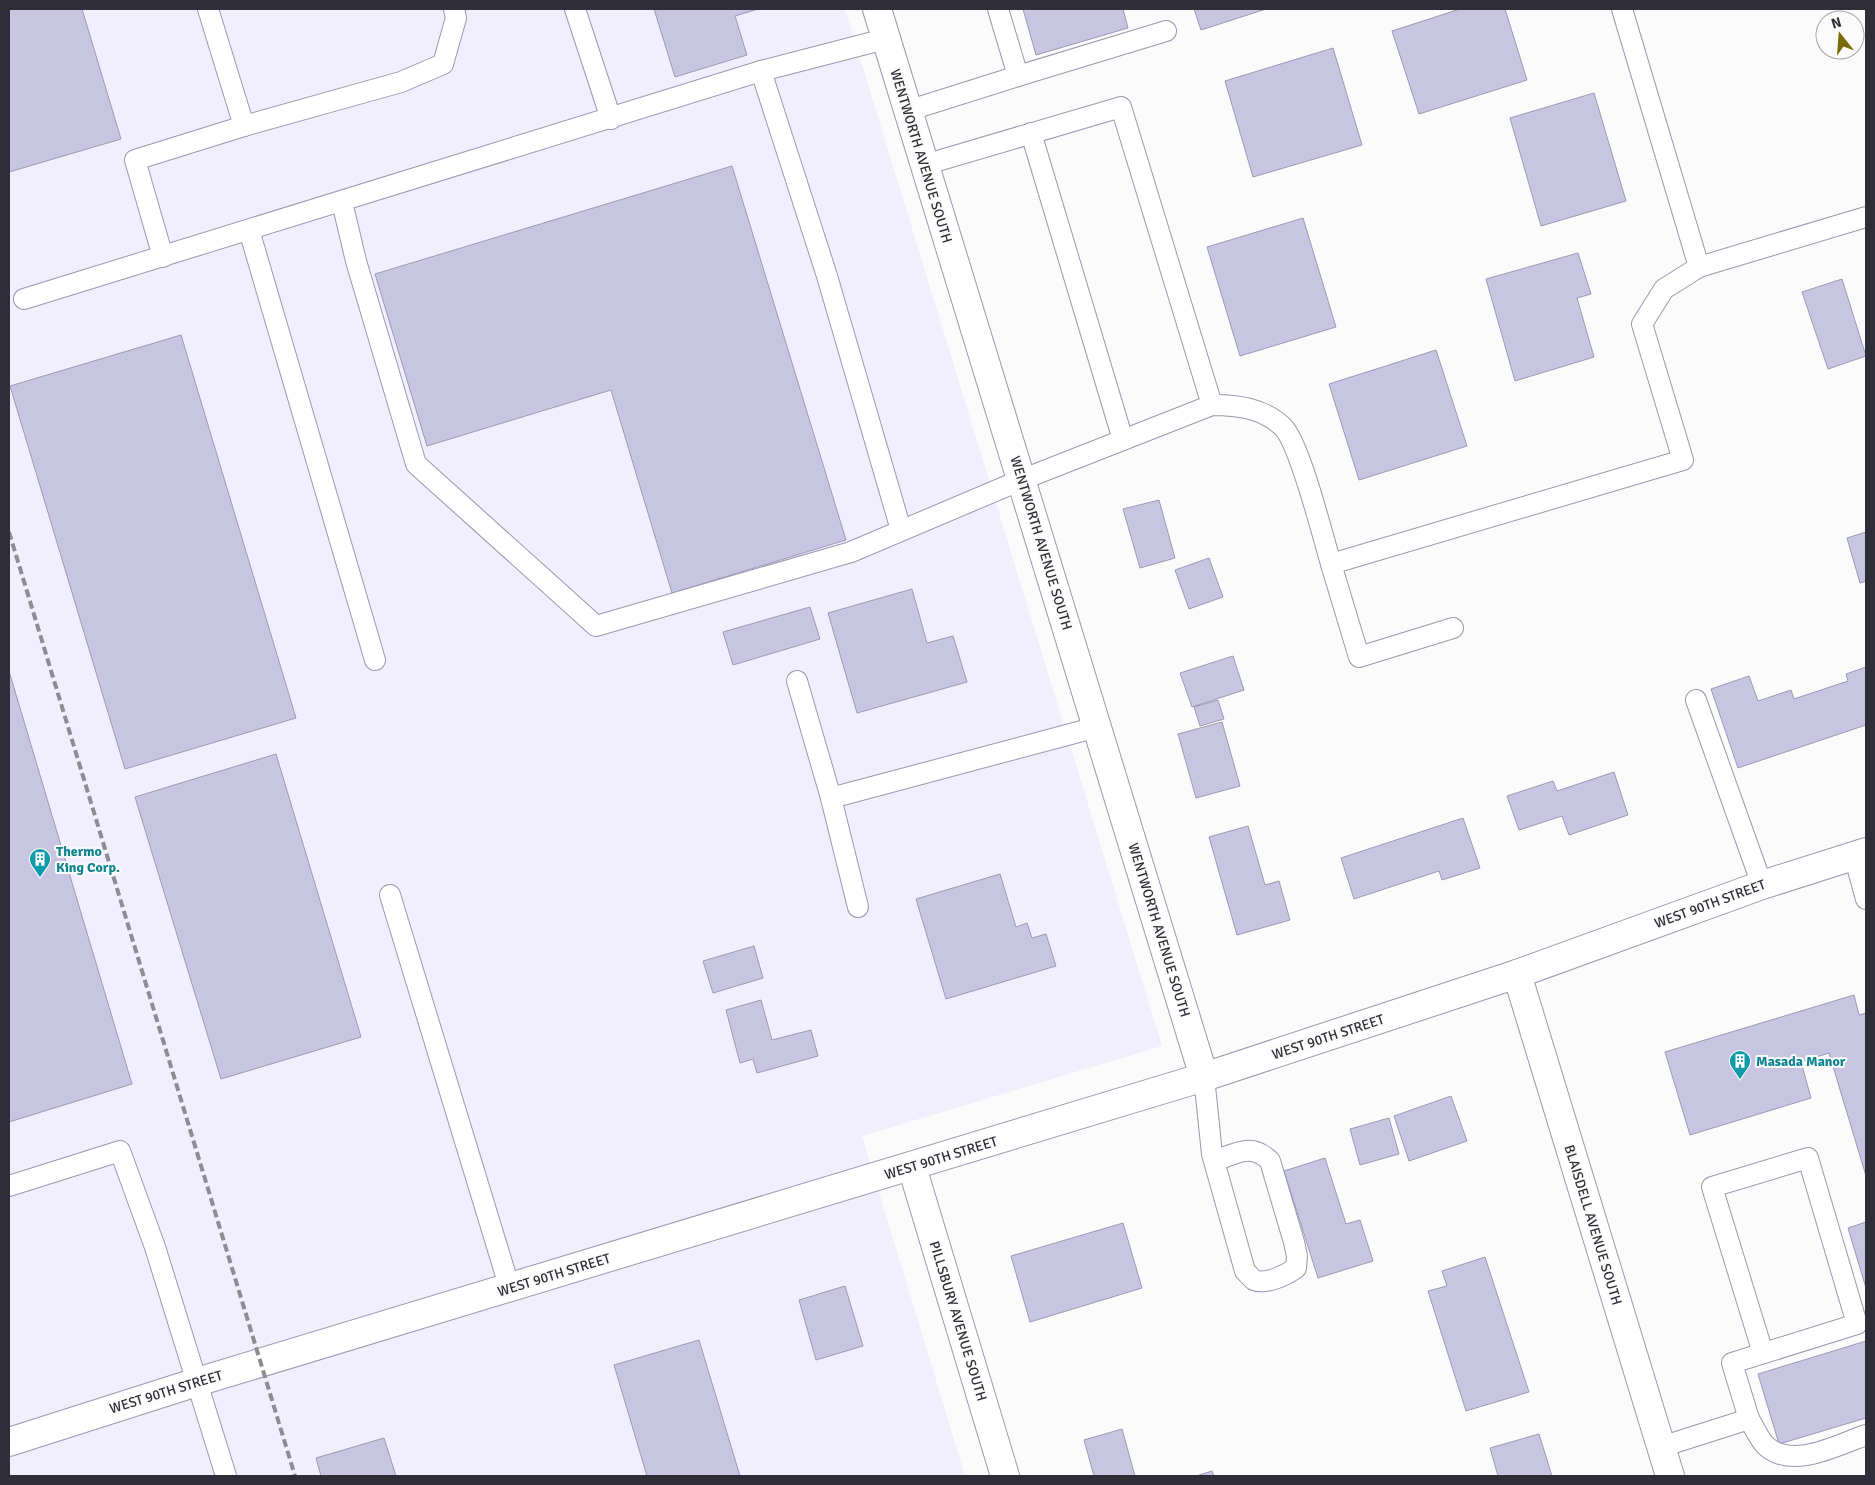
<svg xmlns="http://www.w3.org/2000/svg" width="1875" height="1485" viewBox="0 0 1875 1485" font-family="Signika,sans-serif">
<rect width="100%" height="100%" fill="#fbfbfb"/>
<!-- built -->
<polygon fill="#f1effe" points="9,9 845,9 1162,1046 862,1136 965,1476 9,1476"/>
<!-- building -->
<g fill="#c8c5e2" stroke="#9c99b4">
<polygon points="9,9 82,9 121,139 9,172"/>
<polygon points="654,9 758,9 735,16 747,55 675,77"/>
<polygon points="1023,9 1123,9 1128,28 1036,55"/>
<polygon points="1194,9 1266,9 1201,30"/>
<polygon points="1460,9 1505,9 1527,80 1419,114 1392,31"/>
<polygon points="1333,48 1362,145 1253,177 1225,81"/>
<polygon points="1594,93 1626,201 1541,226 1510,118"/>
<polygon points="732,166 846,540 672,593 611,390 427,446 375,274"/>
<polygon points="1303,218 1336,327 1240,356 1207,247"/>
<polygon points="1578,253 1591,294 1577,298 1594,357 1515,381 1486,279"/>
<polygon points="1842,279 1866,356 1828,369 1802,292"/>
<polygon points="181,335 296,718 125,769 10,386"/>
<polygon points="1436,350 1467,446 1359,480 1329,384"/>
<polygon points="1159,500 1175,558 1140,568 1123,509"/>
<polygon points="1866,532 1866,581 1860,583 1847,538"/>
<polygon points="1209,558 1223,597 1189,609 1175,570"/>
<polygon points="912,589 927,643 953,636 967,682 857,713 828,613"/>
<polygon points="810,607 820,639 733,665 723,632"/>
<polygon points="1233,656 1244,690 1192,707 1180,673"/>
<polygon points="1866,667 1866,725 1738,768 1711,689 1749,676 1758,701 1791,690 1794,699 1848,681 1846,674"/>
<polygon points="9,671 132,1084 9,1122"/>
<polygon points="1218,700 1224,719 1200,726 1194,707"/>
<polygon points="1222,722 1240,786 1196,798 1178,734"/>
<polygon points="276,754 361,1037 221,1079 135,797"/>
<polygon points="1614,772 1628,815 1569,835 1562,816 1519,830 1507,796 1553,781 1557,791"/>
<polygon points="1463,818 1480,868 1442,880 1439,871 1354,899 1341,858"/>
<polygon points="1248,826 1265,885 1279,881 1290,920 1237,935 1209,837"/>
<polygon points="1000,874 1016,927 1027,923 1032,938 1046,934 1056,966 946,999 916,899"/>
<polygon points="754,946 763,978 713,993 703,961"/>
<polygon points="1854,995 1859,1015 1866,1013 1866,1176 1829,1053 1801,1062 1811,1098 1690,1135 1665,1052"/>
<polygon points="761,1000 772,1040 811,1030 818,1056 757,1073 753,1059 740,1063 726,1010"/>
<polygon points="1451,1096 1467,1141 1409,1161 1394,1116"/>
<polygon points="1389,1118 1399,1154 1360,1165 1350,1129"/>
<polygon points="1325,1158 1346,1224 1360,1220 1373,1261 1318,1278 1284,1171"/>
<polygon points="1866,1222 1866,1288 1848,1228"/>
<polygon points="1123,1223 1142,1288 1030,1322 1011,1256"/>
<polygon points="1485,1257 1529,1392 1466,1411 1428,1291 1447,1286 1442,1271"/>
<polygon points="845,1286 863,1346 816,1360 799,1300"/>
<polygon points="699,1340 740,1476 647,1476 614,1365"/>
<polygon points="1866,1341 1866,1418 1779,1444 1758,1374"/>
<polygon points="1122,1429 1135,1476 1094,1476 1084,1440"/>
<polygon points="1539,1434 1552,1476 1498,1476 1490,1448"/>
<polygon points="384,1438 396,1476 321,1476 316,1458"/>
<polygon points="1212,1471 1214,1476 1196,1476"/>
</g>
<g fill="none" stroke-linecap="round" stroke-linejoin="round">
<!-- service casing -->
<g stroke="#9a97b3" stroke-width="22">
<g id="service">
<polyline points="575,9 611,119"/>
<polyline points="1622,9 1699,267 1866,217"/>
<polyline points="761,71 827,276 901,530"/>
<polyline points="1018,76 1166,31"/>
<polyline points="907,111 1018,76 998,9"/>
<polyline points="244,126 401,82 443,64 456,18 454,9"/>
<polyline points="1031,133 1123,440"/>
<polyline points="924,165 1121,107 1212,405"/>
<path d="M342,202L356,261L416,464L596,626L851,552L1021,480L1212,405C1238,405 1263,408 1283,427C1300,444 1323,537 1331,564"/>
<polyline points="249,230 375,660"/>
<polyline points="163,257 135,160 244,126 208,9"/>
<polyline points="24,299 761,71 885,39"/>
<polyline points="1453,628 1359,657 1331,564 1683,460 1642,324 1664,289 1699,267"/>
<polyline points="797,681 831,798 1097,727"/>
<polyline points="1696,700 1762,885"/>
<polyline points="831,798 858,907"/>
<polyline points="1854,855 1866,899"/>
<polyline points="390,895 510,1289"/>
<path d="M1204,1077L1212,1154L1245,1271C1248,1274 1251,1278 1254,1280C1266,1285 1286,1275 1296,1268L1297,1256L1294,1242L1270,1161C1251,1142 1236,1154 1214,1161"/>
<polyline points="9,1186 120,1151 155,1247 226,1476"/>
<path d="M1749,1419C1754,1427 1759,1439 1766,1446C1793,1470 1837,1445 1866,1435"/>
<polyline points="1661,1447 1749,1419 1732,1363 1857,1324 1808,1158 1712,1187 1763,1353"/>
</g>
</g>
<!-- minor casing -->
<g stroke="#9a97b3" stroke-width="30">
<g id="minor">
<polyline points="877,9 1204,1077"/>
<polyline points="1517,974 1670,1476"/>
<polyline points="912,1167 1005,1476"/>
</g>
</g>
<!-- tertiary casing -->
<g stroke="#9a97b3" stroke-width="30">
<polyline id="tertiary" points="9,1442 197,1382 1204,1077 1517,974 1762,885 1866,852"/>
</g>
<!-- service -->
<use href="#service" stroke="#fff" stroke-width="20"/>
<!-- minor -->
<use href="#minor" stroke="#fff" stroke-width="28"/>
<!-- tertiary -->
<use href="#tertiary" stroke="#fff" stroke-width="28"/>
<!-- rail -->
<polyline stroke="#8c8c92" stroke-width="4" stroke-dasharray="8 4" stroke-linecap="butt" points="9,532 295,1476"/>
</g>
<!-- icons -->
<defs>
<g id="building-pin" transform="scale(1.125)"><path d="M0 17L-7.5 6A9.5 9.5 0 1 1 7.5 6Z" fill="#0f9aa8" stroke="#fbfbfb"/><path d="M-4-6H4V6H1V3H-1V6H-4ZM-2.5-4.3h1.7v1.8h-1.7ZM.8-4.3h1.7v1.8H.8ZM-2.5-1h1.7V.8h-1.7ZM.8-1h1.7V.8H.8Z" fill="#fff"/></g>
</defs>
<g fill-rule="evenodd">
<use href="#building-pin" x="40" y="859"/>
<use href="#building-pin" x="1740" y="1061"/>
</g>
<g text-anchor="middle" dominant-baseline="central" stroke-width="4" stroke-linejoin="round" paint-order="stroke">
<!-- street labels -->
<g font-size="14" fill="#2e2d38" stroke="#fbfbfb">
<text transform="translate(921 156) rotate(73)">WENTWORTH AVENUE SOUTH</text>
<text transform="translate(1041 543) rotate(73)">WENTWORTH AVENUE SOUTH</text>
<text transform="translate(1710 904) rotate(-20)">WEST 90TH STREET</text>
<text transform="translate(1159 930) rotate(73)">WENTWORTH AVENUE SOUTH</text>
<text transform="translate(1328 1037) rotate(-18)">WEST 90TH STREET</text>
<text transform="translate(941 1158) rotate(-17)">WEST 90TH STREET</text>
<text transform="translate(1593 1225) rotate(73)">BLAISDELL AVENUE SOUTH</text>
<text transform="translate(554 1275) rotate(-17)">WEST 90TH STREET</text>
<text transform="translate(958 1321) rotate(73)">PILLSBURY AVENUE SOUTH</text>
<text transform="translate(166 1392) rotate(-17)">WEST 90TH STREET</text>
</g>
<!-- culture labels -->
<g font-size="14" font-weight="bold" fill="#0d838f" stroke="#fbfbfb" text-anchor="start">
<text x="56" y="851">Thermo<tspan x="56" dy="16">King Corp.</tspan></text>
<text x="1756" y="1061">Masada Manor</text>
</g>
</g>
<!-- border -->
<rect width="1875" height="1485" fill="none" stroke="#2e2d38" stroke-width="20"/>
<!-- north arrow -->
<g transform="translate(1840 35) rotate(343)"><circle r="24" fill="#fbfbfb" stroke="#a9a9ad"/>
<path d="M0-4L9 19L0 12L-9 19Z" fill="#7a6a01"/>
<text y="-8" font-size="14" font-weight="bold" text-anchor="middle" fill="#2e2d38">N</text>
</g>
</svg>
